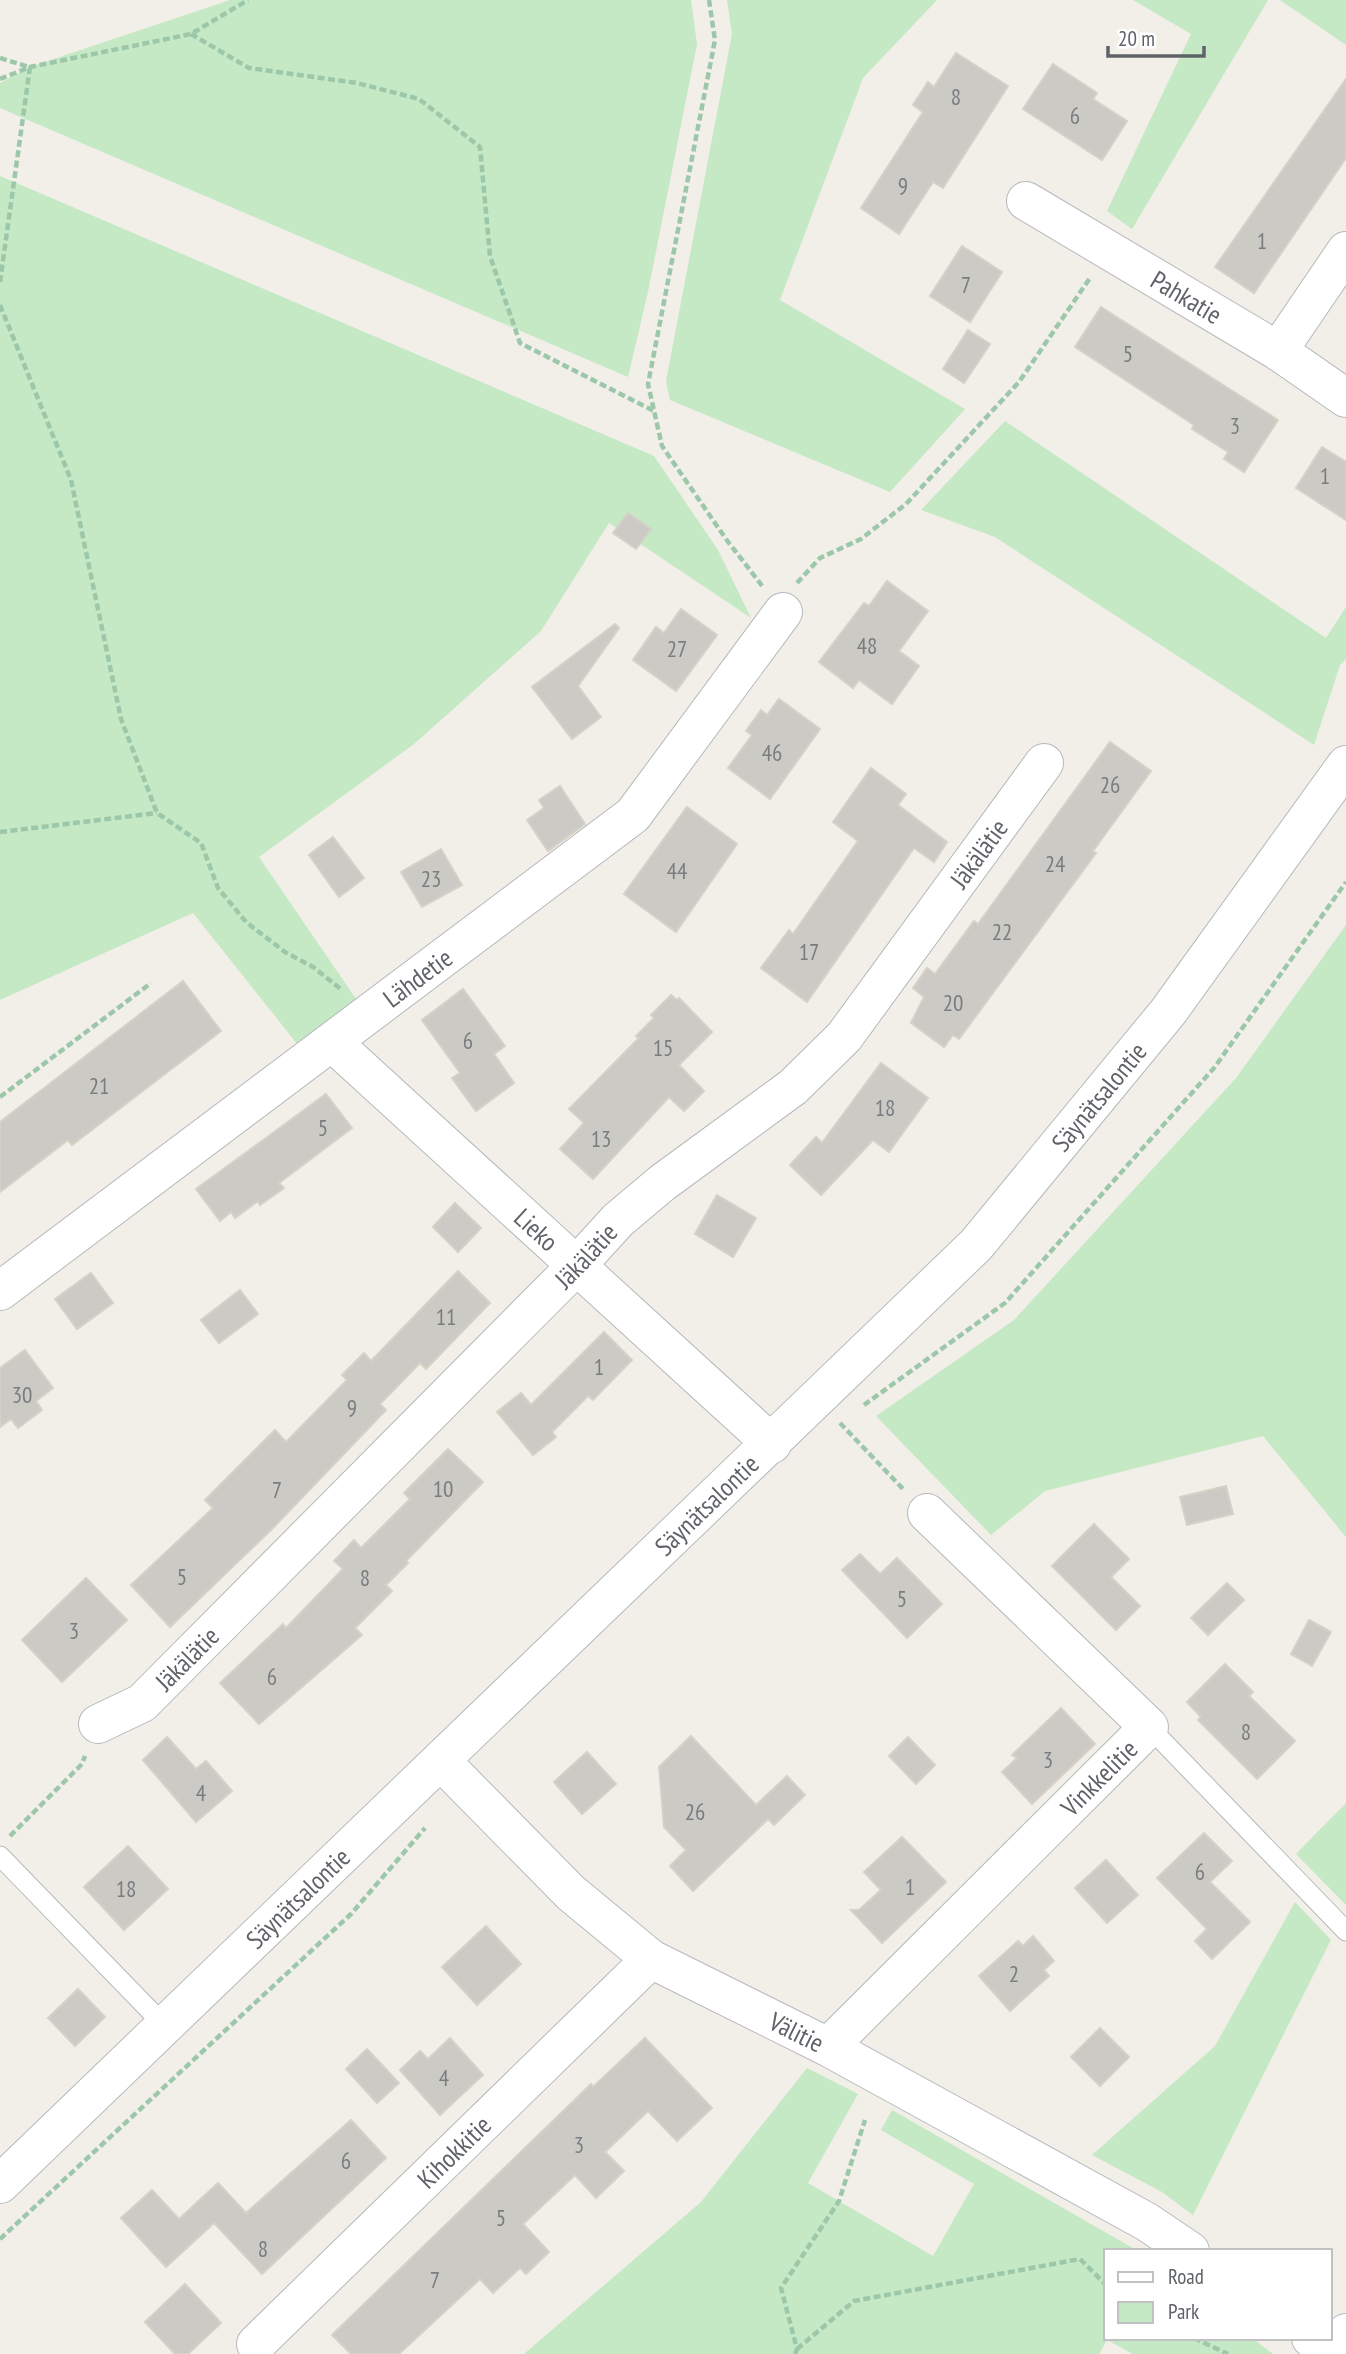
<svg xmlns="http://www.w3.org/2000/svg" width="1346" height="2354" viewBox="0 0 1346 2354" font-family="'PT Sans Narrow',sans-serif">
<rect width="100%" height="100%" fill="#f1efe8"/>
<!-- green -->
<g fill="#c5e8c5">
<polygon points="230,0 691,0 697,44 648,292 628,377 0,108 0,83 30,67"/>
<polygon points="727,0 937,0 863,78 780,300 965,409 890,492 670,400 666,381 732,34"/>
<polygon points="1133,0 1268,0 1132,229 1107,211 1191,34"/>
<polygon points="1280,0 1346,0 1346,45"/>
<polygon points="0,176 654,456 718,550 751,618 609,523 541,631 414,744 259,857 356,999 298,1045 193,913 0,1000"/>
<polygon points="1005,421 1326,638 1346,607 1346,659 1340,665 1314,745 995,537 921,510"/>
<polygon points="1346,925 1346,1537 1263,1436 1045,1491 991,1535 876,1416 1014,1320 1236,1078"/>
<polygon points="1346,1803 1346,1905 1296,1854"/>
<polygon points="1295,1902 1331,1940 1193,2215 1162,2192 1092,2155 1215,2046"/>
<polygon points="807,2068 858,2094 808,2183 933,2256 974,2184 881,2130 892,2110 1138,2251 1106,2251 1106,2338 1252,2338 1273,2354 1133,2354 1107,2340 1099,2354 524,2354 701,2202"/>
</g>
<!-- building -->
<g fill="#cccac5" stroke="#d6d1c6" stroke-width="2">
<polygon points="956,53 1008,86 943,188 933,182 899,234 861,208 923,112 913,105 928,82 934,87"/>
<polygon points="1053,64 1097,93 1093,99 1127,121 1102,160 1023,109"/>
<polygon points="1346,79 1346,158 1254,293 1215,267"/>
<polygon points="962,246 1002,272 970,322 930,296"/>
<polygon points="1101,307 1278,420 1244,472 1224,459 1228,452 1192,429 1194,425 1075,347"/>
<polygon points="968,330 990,344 964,383 943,369"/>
<polygon points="1322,447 1346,462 1346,520 1296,488"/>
<polygon points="628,513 651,529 636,549 613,533"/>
<polygon points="887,581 928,611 899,651 919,666 892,704 859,680 853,688 819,662 864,603 869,606"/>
<polygon points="681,609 717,635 676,691 633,660 656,627 664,633"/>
<polygon points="615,624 619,628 578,686 601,717 572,739 532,687"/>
<polygon points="779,699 820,729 770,799 728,768 752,735 746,731 761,710 767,715"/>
<polygon points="1110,742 1151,771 1093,851 1096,853 959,1039 953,1035 944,1047 911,1023 924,997 913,988 927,968 935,974 974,921 978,924"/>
<polygon points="871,768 906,794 898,805 947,842 934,862 914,848 807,1002 761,968 789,930 793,934 858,841 833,822"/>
<polygon points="560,786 585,824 548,851 527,820 544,808 539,800"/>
<polygon points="687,807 737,844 676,932 624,894"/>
<polygon points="333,837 364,878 339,897 309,855"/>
<polygon points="441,849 462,885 422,907 401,872"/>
<polygon points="183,981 221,1031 72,1145 68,1140 0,1192 0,1122"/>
<polygon points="463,989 505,1046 494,1054 514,1083 476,1111 452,1078 460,1073 422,1020"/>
<polygon points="671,995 677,1000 679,998 712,1032 679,1065 704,1091 684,1111 669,1097 593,1179 560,1149 584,1123 569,1109 639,1038 636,1036 654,1018 651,1015"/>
<polygon points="881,1063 928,1098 889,1152 873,1140 821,1195 790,1165 816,1137 822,1143"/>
<polygon points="326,1094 352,1128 279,1183 284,1188 260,1205 258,1201 235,1218 231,1212 220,1221 196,1189"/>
<polygon points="717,1195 756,1218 733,1257 695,1234"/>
<polygon points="455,1203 481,1228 458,1252 433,1227"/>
<polygon points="458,1271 490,1303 426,1369 420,1363 380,1404 386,1410 272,1529 170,1627 131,1585 213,1508 205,1500 275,1430 286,1442 347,1380 342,1375 364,1353 371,1361"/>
<polygon points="91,1273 113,1303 77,1329 55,1299"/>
<polygon points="240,1290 258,1314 219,1343 201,1320"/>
<polygon points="604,1332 632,1360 593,1400 588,1396 552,1432 556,1437 533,1455 497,1412 521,1393 531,1405"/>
<polygon points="25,1350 53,1388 36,1401 42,1410 18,1428 11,1419 0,1427 0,1368"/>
<polygon points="448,1449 483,1482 406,1561 408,1563 386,1585 392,1591 355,1628 362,1635 259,1724 220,1683 283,1624 286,1628 343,1569 334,1561 354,1540 361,1548 410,1499 404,1493"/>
<polygon points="1226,1486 1233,1514 1187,1525 1180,1497"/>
<polygon points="1094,1524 1129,1559 1111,1577 1140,1606 1116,1630 1052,1566"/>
<polygon points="860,1554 880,1574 897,1558 942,1604 907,1638 842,1570"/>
<polygon points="86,1578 127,1620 62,1682 22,1640"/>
<polygon points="1227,1583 1244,1600 1208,1635 1191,1618"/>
<polygon points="1309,1620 1331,1632 1312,1666 1291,1654"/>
<polygon points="1225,1664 1253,1692 1249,1696 1295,1741 1257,1779 1198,1720 1201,1717 1187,1702"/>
<polygon points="1061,1708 1095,1744 1032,1804 1002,1772 1017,1758 1012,1755"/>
<polygon points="691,1736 756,1805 787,1776 805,1795 774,1825 768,1819 693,1891 670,1866 686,1850 664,1827 659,1767"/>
<polygon points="167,1737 196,1769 206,1761 232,1791 196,1822 143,1760"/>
<polygon points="908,1737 935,1765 916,1784 889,1756"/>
<polygon points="587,1752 616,1784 582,1814 554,1782"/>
<polygon points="1204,1833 1232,1861 1210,1882 1250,1922 1212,1959 1195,1941 1207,1929 1157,1878"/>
<polygon points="902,1837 946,1882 882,1943 851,1910 859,1910 881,1890 864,1872"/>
<polygon points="128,1846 168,1889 124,1930 84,1887"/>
<polygon points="1106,1860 1138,1895 1107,1923 1075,1888"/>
<polygon points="486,1926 521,1964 477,2005 442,1967"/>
<polygon points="1033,1936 1054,1961 1044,1970 1049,1976 1010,2011 979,1976 1018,1941 1023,1946"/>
<polygon points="78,1989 105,2017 75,2046 48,2018"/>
<polygon points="1100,2028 1129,2057 1100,2086 1071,2057"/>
<polygon points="450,2038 483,2075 440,2115 400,2070 420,2051 428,2059"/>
<polygon points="645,2038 712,2108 677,2141 648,2111 605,2152 624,2171 596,2198 575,2175 523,2224 549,2252 526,2274 520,2268 493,2293 480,2279 399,2354 351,2354 332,2335 591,2084 593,2087"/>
<polygon points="367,2049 399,2083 377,2103 346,2069"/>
<polygon points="351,2120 386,2158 262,2274 214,2223 166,2267 121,2218 152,2190 179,2219 218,2183 246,2213"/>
<polygon points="185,2284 221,2323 188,2354 175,2354 145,2322"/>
</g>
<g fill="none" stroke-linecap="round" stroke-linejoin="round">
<!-- lane casing -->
<g stroke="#b5b8bc" stroke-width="21">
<g id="lane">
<polyline points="1149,1727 1346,1931"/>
<polyline points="0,1856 165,2026"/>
</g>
</g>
<!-- street casing -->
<g stroke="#b5b8bc" stroke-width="40">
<g id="street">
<path id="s1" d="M1026,201L1278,351L1346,398"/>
<polyline points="1278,351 1346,251"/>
<path id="s2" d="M333,1043L772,1444"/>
<path id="s3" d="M0,1291L633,815L783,612"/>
<path id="s4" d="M98,1724L142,1703L577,1265L618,1220L662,1183L793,1087L844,1037L1044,763"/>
<path id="s5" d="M828,2047L1149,1727L927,1513"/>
<path id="s6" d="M256,2344L651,1959"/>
<polyline points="1334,2354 1346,2333"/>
</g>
</g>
<!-- secondary casing -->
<g stroke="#b6babf" stroke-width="40">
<g id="secondary">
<path id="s7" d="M441,1761L571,1893L651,1959L828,2047L1147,2222L1190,2251"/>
<path id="s8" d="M0,2184L976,1245L1168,1012L1346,765"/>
<polyline points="1311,2338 1331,2354"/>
</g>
</g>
<!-- path -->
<g stroke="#9cc7a9" stroke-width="4.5" stroke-dasharray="7 3.5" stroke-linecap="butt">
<polyline points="709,0 715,40 648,384 662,446 726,539 763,587"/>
<polyline points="191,34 249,68 357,83 419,99 480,147 490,256 520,343 654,411"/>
<polyline points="0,58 29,67"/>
<polyline points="0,79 30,67 191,34 248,0"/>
<polyline points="0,282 30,67"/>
<polyline points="0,305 71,480 121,719 157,813 201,843 218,888 246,922 285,952 313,967 342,990"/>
<polyline points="797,583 820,558 861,539 906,504 1019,382 1090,278"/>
<polyline points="0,832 157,813"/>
<polyline points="0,1097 151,983"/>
<polyline points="864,1405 1005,1303 1214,1068 1346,882"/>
<polyline points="840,1423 904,1490"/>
<polyline points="10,1836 82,1764 85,1756"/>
<polyline points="0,2239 351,1914 425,1828"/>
<polyline points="1194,2338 1228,2354"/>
<polyline points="797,2349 854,2301 1080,2259 1106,2285"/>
<polyline points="795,2354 797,2349 781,2288 839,2201 865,2120"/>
</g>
<!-- lane -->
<use href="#lane" stroke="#fff" stroke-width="19"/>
<!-- street -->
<use href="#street" stroke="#fff" stroke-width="38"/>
<!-- secondary -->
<use href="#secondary" stroke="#fff" stroke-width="38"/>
</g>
<g text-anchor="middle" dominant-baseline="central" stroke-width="7" stroke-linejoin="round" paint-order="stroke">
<!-- number labels -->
<g font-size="23" fill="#7a7d7f">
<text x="956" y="96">8</text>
<text x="1075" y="115">6</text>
<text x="903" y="185">9</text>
<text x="1262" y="240">1</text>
<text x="966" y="284">7</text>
<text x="1128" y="353">5</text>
<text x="1235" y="425">3</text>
<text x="1325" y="475">1</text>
<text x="867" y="645">48</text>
<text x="677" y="648">27</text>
<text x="772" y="752">46</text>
<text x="1110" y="784">26</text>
<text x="1055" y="863">24</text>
<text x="677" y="870">44</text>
<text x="431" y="878">23</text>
<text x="1002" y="931">22</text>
<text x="809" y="951">17</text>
<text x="953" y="1002">20</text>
<text x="468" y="1040">6</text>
<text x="663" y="1047">15</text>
<text x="99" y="1085">21</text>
<text x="885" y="1107">18</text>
<text x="323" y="1127">5</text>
<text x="601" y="1138">13</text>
<text x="446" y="1316">11</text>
<text x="599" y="1366">1</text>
<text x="22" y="1394">30</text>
<text x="352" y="1407">9</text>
<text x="443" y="1488">10</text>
<text x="277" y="1489">7</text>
<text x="182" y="1576">5</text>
<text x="365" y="1577">8</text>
<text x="902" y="1598">5</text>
<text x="74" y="1630">3</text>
<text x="272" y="1676">6</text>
<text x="1246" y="1731">8</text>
<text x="1048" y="1759">3</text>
<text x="201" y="1792">4</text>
<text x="695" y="1811">26</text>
<text x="1200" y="1871">6</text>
<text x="910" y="1886">1</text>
<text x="126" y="1888">18</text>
<text x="1014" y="1973">2</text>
<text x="444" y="2077">4</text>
<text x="579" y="2144">3</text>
<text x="346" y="2160">6</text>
<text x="501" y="2217">5</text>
<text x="263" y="2248">8</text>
<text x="435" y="2279">7</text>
</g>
<!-- street labels -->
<g font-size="26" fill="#5f6368" stroke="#fff">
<text stroke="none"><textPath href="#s1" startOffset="187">Pahkatie</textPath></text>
<text stroke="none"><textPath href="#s4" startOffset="1246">Jäkälätie</textPath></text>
<text stroke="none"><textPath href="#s3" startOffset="522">Lähdetie</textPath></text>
<text stroke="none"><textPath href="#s8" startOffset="1547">Säynätsalontie</textPath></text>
<text stroke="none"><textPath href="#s2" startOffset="276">Lieko</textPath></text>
<text stroke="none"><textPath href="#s4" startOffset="679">Jäkälätie</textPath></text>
<text stroke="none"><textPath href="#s8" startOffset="980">Säynätsalontie</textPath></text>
<text stroke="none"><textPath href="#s4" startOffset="112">Jäkälätie</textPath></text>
<text stroke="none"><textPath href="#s5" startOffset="382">Vinkkelitie</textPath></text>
<text stroke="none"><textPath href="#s8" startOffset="413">Säynätsalontie</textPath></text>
<text stroke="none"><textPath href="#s7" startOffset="452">Välitie</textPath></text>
<text stroke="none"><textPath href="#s6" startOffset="276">Kihokkitie</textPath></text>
</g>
</g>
<!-- legend -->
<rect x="1104" y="2249" width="228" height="91" fill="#ffffff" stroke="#bfc1c3" stroke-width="2"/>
<rect x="1118" y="2272" width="35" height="10" fill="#ffffff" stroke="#bfc1c3" stroke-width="2"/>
<text x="1168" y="2284" font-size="21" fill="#5f6368">Road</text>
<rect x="1118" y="2302" width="35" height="21" fill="#c5e8c5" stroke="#bfc1c3" stroke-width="2"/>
<text x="1168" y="2319" font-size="21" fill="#5f6368">Park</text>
<!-- scale -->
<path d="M1108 46v10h96v-10" fill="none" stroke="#5f6368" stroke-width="3.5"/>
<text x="1118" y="46" font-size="21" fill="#5f6368" stroke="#ffffff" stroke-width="5" paint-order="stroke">20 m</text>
</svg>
